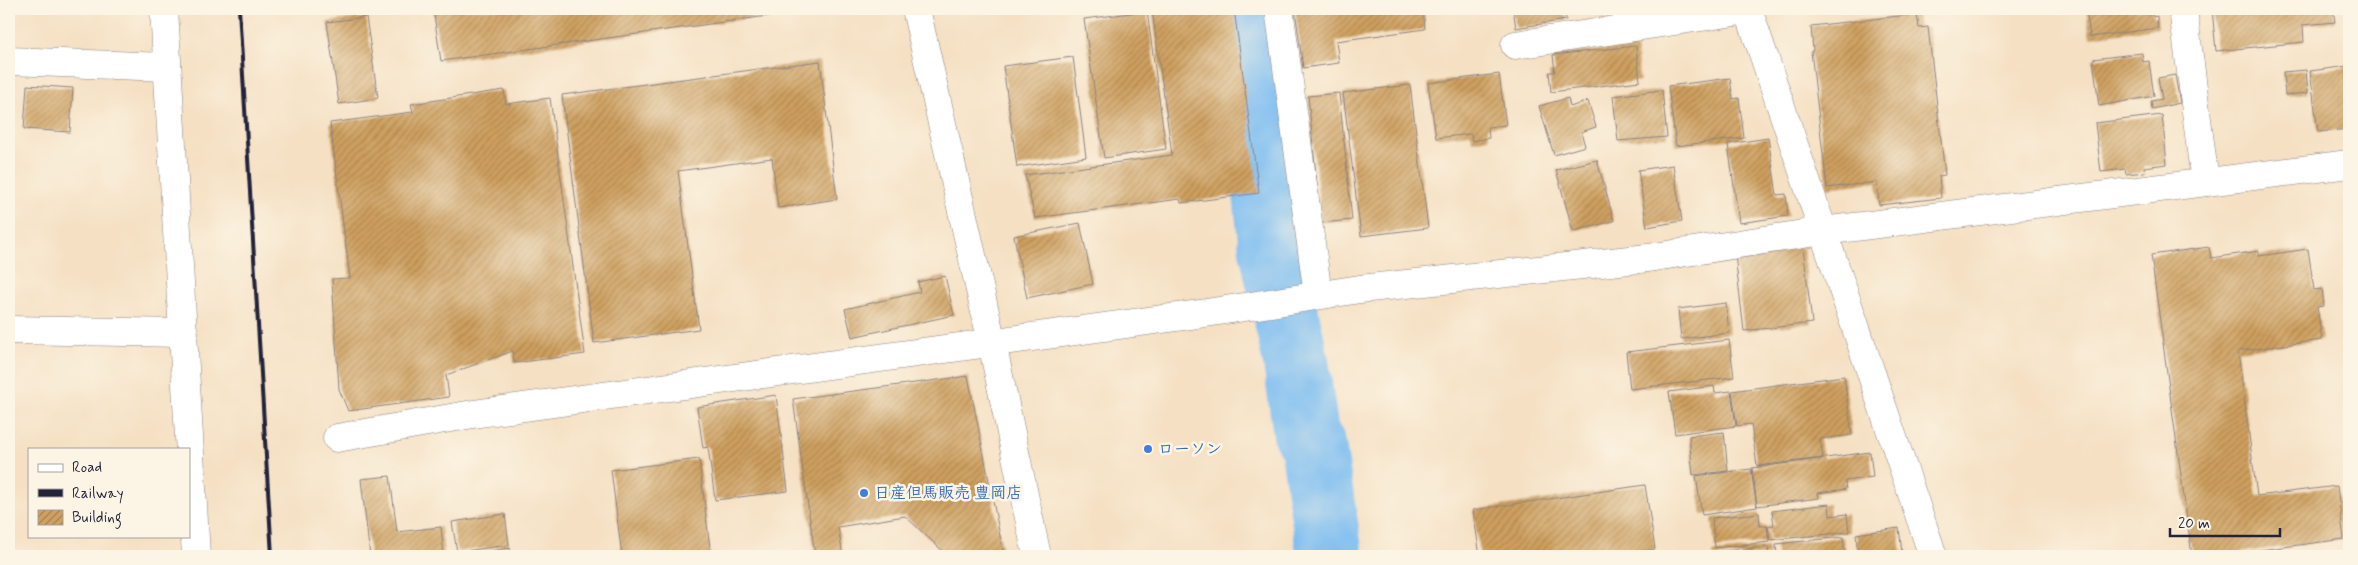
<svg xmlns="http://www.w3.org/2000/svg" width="2358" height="565" viewBox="0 0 2358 565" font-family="Mynerve,'Klee One',sans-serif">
<defs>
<pattern id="building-hatch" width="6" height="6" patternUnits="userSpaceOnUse" patternTransform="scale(1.25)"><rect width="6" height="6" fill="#cfa05f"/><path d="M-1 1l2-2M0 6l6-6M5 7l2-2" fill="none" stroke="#a88250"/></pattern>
</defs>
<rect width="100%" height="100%" fill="#fcf5e5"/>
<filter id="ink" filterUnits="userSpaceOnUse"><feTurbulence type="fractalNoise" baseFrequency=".02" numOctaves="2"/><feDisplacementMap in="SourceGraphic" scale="10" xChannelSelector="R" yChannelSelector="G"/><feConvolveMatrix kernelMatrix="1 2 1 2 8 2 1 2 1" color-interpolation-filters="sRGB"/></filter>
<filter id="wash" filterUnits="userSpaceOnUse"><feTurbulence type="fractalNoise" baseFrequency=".0096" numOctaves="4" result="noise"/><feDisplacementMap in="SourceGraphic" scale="20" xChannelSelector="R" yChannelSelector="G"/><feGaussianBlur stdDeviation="1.12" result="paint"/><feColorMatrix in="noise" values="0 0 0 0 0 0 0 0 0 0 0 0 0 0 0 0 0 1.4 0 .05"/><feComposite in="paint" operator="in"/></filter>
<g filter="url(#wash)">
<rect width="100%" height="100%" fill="#f5e0c3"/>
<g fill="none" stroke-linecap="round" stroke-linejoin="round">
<!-- river -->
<polyline stroke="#7dbdf1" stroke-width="66" points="1246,9 1272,249 1296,362 1306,434 1313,445 1330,556"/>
</g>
<g id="blocks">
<!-- building -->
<g fill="url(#building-hatch)">
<polygon points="433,9 803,9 804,11 441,61"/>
<polygon points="1152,9 1234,9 1259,193 1181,203 1180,199 1035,218 1025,175 1172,155"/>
<polygon points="1295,9 1423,9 1425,29 1336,41 1339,63 1303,68"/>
<polygon points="1513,9 1565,9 1566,20 1516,28"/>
<polygon points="2086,9 2152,9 2153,17 2157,16 2158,28 2090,37"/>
<polygon points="2212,9 2333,9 2335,22 2303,25 2304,42 2216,51"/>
<polygon points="1147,11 1166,149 1104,158 1084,19"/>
<polygon points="1917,14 1919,28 1928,27 1945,175 1939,176 1941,198 1879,205 1877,182 1827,188 1811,51 1813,51 1811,26"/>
<polygon points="366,17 378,98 339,104 327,22"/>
<polygon points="1636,46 1640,81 1551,92 1549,72 1555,72 1553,55"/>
<polygon points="2142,53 2143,62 2149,61 2154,96 2099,106 2093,59"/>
<polygon points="1073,57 1086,157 1017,167 1003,66"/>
<polygon points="820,61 837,199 778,208 772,158 678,171 699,329 594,343 562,95"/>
<polygon points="2349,66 2349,129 2318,132 2310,71"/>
<polygon points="2306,70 2308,93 2285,95 2283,72"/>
<polygon points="1499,74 1506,125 1488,127 1489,138 1472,141 1471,134 1436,138 1428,83"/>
<polygon points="2175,75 2180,103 2152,109 2151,101 2162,99 2158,78"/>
<polygon points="1730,78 1733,99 1739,98 1744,138 1676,146 1668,86"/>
<polygon points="27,85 73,88 70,132 24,129"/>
<polygon points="1410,85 1428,228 1361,236 1343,93"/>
<polygon points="504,90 506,104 550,98 585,354 514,363 513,351 446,375 449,397 348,411 339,389 332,279 350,278 330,123 413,112 411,104"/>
<polygon points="1662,90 1667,137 1618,141 1613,96"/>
<polygon points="1339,93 1352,220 1321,223 1308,96"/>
<polygon points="1568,98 1570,107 1588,101 1596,127 1581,132 1585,146 1554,155 1539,106"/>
<polygon points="2162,115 2167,164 2144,167 2145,172 2126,174 2125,169 2101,172 2095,123"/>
<polygon points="1768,138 1777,195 1786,194 1788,216 1739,223 1728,144"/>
<polygon points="1597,160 1614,221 1573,231 1556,170"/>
<polygon points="1673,165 1682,221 1647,227 1638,170"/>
<polygon points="1080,223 1093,284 1027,298 1014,236"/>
<polygon points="1803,247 1812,323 1744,331 1735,255"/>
<polygon points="2209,247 2211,258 2259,251 2259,256 2308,249 2314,290 2322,289 2324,306 2317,307 2322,340 2238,351 2257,496 2337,486 2344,539 2214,556 2192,556 2151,255"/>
<polygon points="945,276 954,315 852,337 845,309 920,292 918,282"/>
<polygon points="1726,303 1729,333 1681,339 1678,309"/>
<polygon points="1729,340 1734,377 1630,389 1626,352"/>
<polygon points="968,376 1004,556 948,556 905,516 838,527 843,556 815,556 793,399"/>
<polygon points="1844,376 1852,435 1820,439 1823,458 1757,466 1751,424 1737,426 1732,391"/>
<polygon points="1714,386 1715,393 1731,391 1736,426 1675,434 1669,392"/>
<polygon points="776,395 788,491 715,500 708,447 703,448 697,407"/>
<polygon points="1724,432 1728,471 1693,475 1689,436"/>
<polygon points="1870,452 1873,477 1845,481 1846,489 1818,493 1819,498 1757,506 1752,468"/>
<polygon points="699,459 711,556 622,556 611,470"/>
<polygon points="1751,469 1757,507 1702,515 1696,476"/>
<polygon points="390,476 397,532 441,527 444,556 370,556 361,479"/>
<polygon points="1645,485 1655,549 1605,556 1480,556 1473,510"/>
<polygon points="1829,504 1830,516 1847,514 1849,532 1770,540 1768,526 1774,525 1772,511"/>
<polygon points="1759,513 1760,526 1767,526 1769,542 1715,548 1712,518"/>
<polygon points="505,514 509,545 457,552 452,522"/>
<polygon points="1899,528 1902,553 1883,556 1858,556 1856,534"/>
<polygon points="1843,537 1845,556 1777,556 1776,544"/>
<polygon points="1768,547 1769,556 1713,556 1713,552"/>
<polygon points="510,548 511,556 463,556 462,555"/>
</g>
</g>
</g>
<g filter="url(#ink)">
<use href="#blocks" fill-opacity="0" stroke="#8c817f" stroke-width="1"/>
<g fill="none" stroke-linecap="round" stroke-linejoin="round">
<!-- minor casing -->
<g stroke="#8c817f" stroke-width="29">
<g id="minor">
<polyline points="164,9 196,556"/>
<polyline points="1279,9 1318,295"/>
<polyline points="1748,9 1933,556"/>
<polyline points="2183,9 2205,182"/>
<polyline points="1515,45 1748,10"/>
<polyline points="9,61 166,67"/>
<polyline points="9,330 184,333"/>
<polyline points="337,438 473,414 1206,313 1360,289 1648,258 1823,231 2349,164"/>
</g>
</g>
<!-- tertiary casing -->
<g stroke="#8c817f" stroke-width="29">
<polyline id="tertiary" points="916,9 992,343 1037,556"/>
</g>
<!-- minor -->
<use href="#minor" stroke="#fff" stroke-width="28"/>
<!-- tertiary -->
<use href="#tertiary" stroke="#fff" stroke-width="28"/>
<!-- rail -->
<polyline stroke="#22223b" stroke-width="4" points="239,9 272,556"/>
</g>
</g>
<!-- markers -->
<g fill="#3f7fe0" stroke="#fcf5e5" stroke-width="2">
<circle cx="1148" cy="449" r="5"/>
<circle cx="864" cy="493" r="5"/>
</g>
<g text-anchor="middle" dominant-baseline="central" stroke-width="5" stroke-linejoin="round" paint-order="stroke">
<!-- shop labels -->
<g font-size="16" font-weight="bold" fill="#366cbe" stroke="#fcf5e5" text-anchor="start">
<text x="1158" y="449">ローソン</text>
<text x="874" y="493">日産但馬販売 豊岡店</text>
</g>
</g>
<!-- margin -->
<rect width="2358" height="565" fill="none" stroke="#fcf5e5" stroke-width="30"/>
<!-- legend -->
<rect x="28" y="448" width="162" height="90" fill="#fcf5e5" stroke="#a5a1a1"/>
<rect x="38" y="464" width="25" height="8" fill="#ffffff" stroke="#a5a1a1"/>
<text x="72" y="472" font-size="15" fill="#22223b">Road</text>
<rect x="38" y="489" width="25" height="8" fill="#22223b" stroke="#a5a1a1"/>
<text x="72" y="498" font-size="15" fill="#22223b">Railway</text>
<rect x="38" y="510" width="25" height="15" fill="url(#building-hatch)" stroke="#a5a1a1"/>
<text x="72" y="522" font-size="15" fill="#22223b">Building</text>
<!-- scale -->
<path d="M2170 528v8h110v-8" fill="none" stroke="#22223b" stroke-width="2.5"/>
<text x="2178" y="528" font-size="15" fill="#22223b" stroke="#fcf5e5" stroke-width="4" paint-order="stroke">20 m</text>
</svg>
